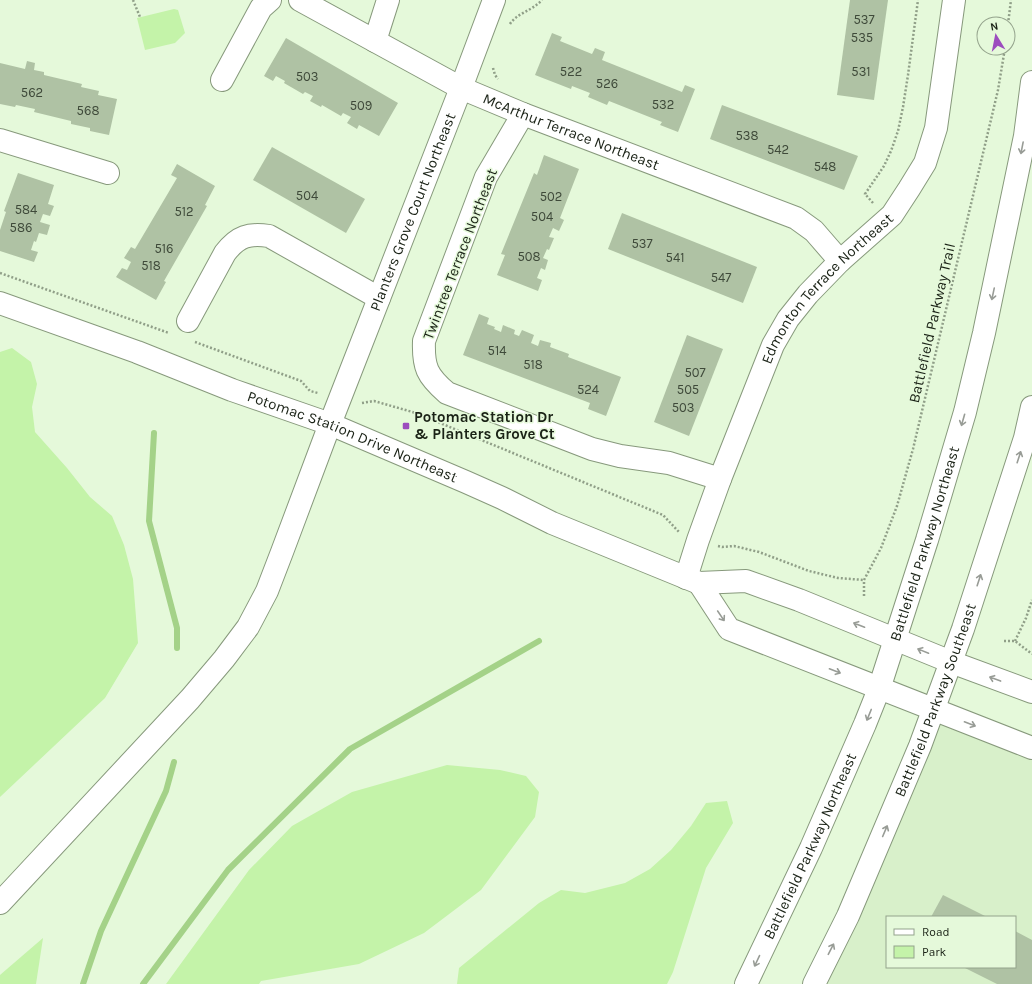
<svg xmlns="http://www.w3.org/2000/svg" width="1032" height="984" viewBox="0 0 1032 984" font-family="Karla,sans-serif">
<rect width="100%" height="100%" fill="#e5f9da"/>
<!-- built -->
<path fill="#d8f0ca" fill-rule="evenodd" d="M933,710L1032,748V984H814ZM887,917H1015V967H887Z"/>
<!-- green -->
<g fill="#c4f3a9">
<polygon points="174,9 178,10 185,33 175,43 145,50 137,18"/>
<polygon points="12,348 31,362 37,384 32,407 35,432 67,468 90,497 112,516 124,545 133,579 138,643 105,698 0,797 0,352"/>
<polygon points="447,765 500,770 526,776 539,792 535,817 481,890 424,933 359,964 261,981 259,984 166,984 249,870 292,826 352,792"/>
<polygon points="727,801 733,823 706,868 673,972 667,984 457,984 459,968 539,903 561,890 585,893 625,883 650,869 671,850 691,826 706,803"/>
<polygon points="43,938 36,984 0,984 0,975"/>
</g>
<g fill="none" stroke-linecap="round" stroke-linejoin="round">
<!-- stream -->
<g stroke="#a4d288" stroke-width="6">
<polyline points="154,433 149,521 177,628 177,648"/>
<polyline points="83,984 101,931 166,791 174,762"/>
<polyline points="143,984 228,870 350,749 539,641"/>
</g>
</g>
<!-- building -->
<g fill="#afc2a4">
<polygon points="850,0 888,0 874,100 837,95"/>
<polygon points="552,33 562,37 560,41 592,54 595,48 605,52 602,60 682,92 685,85 695,89 678,132 660,125 662,122 609,101 607,105 588,97 590,93 572,86 571,89 535,75"/>
<polygon points="286,38 398,103 379,136 359,125 357,129 347,123 351,117 343,113 341,116 322,105 321,107 310,101 313,96 305,92 303,94 284,83 285,81 276,76 273,81 264,76"/>
<polygon points="27,61 35,63 34,70 44,72 44,75 82,84 81,87 99,91 98,95 117,99 109,135 90,131 90,128 71,124 71,121 34,112 35,109 16,105 15,107 0,104 0,63 25,69"/>
<polygon points="722,105 858,156 844,190 710,139"/>
<polygon points="272,147 365,199 346,233 253,180"/>
<polygon points="544,155 579,169 560,218 564,220 559,231 553,228 549,237 554,238 549,250 547,249 543,258 548,260 545,270 541,268 537,278 542,280 538,291 497,275 505,255 501,254 534,173 537,175"/>
<polygon points="177,164 215,186 205,205 207,206 164,281 166,282 156,300 116,277 122,268 127,270 131,262 124,258 131,247 135,249 177,178 171,175"/>
<polygon points="18,173 54,185 48,204 54,206 50,216 43,214 40,222 50,225 47,235 39,233 36,242 34,241 31,250 38,252 34,262 0,251 0,230 6,212 4,211"/>
<polygon points="622,213 757,267 743,303 608,249"/>
<polygon points="479,314 489,318 487,324 495,327 494,329 501,332 503,325 515,330 514,334 519,336 522,330 534,335 531,343 538,346 540,340 551,343 550,347 569,354 568,357 621,377 606,416 588,409 590,403 463,355"/>
<polygon points="687,335 723,349 689,436 654,422"/>
<polygon points="943,895 987,917 931,917"/>
<polygon points="1015,931 1032,940 1032,984 997,984 963,967 1015,967"/>
</g>
<g fill="none" stroke-linecap="round" stroke-linejoin="round">
<!-- minor casing -->
<g stroke="#87997c" stroke-width="24">
<g id="minor">
<path id="s1" d="M300,0L461,88L523,114L796,218L814,231L840,261"/>
<polyline points="375,41 388,0"/>
<polyline points="222,80 261,8 270,0"/>
<path d="M523,114L486,177L424,341C423,367 427,376 447,393L592,449L620,456L669,463L720,479"/>
<polyline points="0,140 108,173"/>
<path id="s2" d="M0,303L137,352L232,390L330,424L466,482L502,498L552,523L699,583L746,581L799,600L951,662L1032,692"/>
<path d="M188,321L225,253C238,236 249,233 269,236L379,298"/>
<path id="s3" d="M686,578L698,540L720,479L773,345L788,319L808,294L840,261L892,215L909,189L925,163L936,128L954,0"/>
<polyline points="699,583 729,629 1032,748"/>
<path id="s4" d="M0,903L190,699L224,659L248,627L267,591L282,552L330,424L461,88L494,0"/>
</g>
</g>
<!-- major casing -->
<g stroke="#87997c" stroke-width="24">
<g id="major">
<path id="s5" d="M746,984L811,848L865,724L879,689L927,540L965,412L984,333L1025,136L1032,82"/>
<path id="s6" d="M814,984L848,916L920,746L963,629L1025,438L1032,407"/>
</g>
</g>
<!-- path -->
<g stroke="#909f88" stroke-width="2.5" stroke-dasharray="2 2" stroke-linecap="butt">
<polyline points="133,0 140,17"/>
<path d="M510,24C517,13 532,11 542,0"/>
<polyline points="1008,24 1011,0"/>
<polyline points="493,68 495,75 498,79"/>
<polyline points="873,203 865,194 884,166 891,151 898,131 903,107 908,75 918,0"/>
<polyline points="0,273 169,333"/>
<polyline points="195,342 301,381 310,391 318,393"/>
<polyline points="362,403 374,401 416,413 663,515 679,532"/>
<polyline points="718,546 722,547 734,546 759,552 809,571 838,578 864,580"/>
<polyline points="864,596 864,580 881,548 897,506 913,449 998,90 1005,48"/>
<polyline points="1004,641 1015,641 1032,654"/>
<polyline points="1015,641 1026,618 1032,600"/>
</g>
<!-- minor -->
<use href="#minor" stroke="#fff" stroke-width="22"/>
<!-- major -->
<use href="#major" stroke="#fff" stroke-width="22"/>
</g>
<!-- one-way arrows -->
<defs><path id="oneway-shaft" d="M-6 0H5M1.5-3L5.5 0L1.5 3" fill="none" stroke-width="1.6" stroke-linecap="round" stroke-linejoin="round"/></defs>
<g stroke="#989c96">
<use href="#oneway-shaft" transform="translate(1022 148) rotate(101)"/>
<use href="#oneway-shaft" transform="translate(993 294) rotate(102)"/>
<use href="#oneway-shaft" transform="translate(963 420) rotate(106)"/>
<use href="#oneway-shaft" transform="translate(1019 457) rotate(-72)"/>
<use href="#oneway-shaft" transform="translate(979 580) rotate(-72)"/>
<use href="#oneway-shaft" transform="translate(721 616) rotate(56)"/>
<use href="#oneway-shaft" transform="translate(859 625) rotate(-159)"/>
<use href="#oneway-shaft" transform="translate(923 651) rotate(-158)"/>
<use href="#oneway-shaft" transform="translate(835 671) rotate(21)"/>
<use href="#oneway-shaft" transform="translate(995 679) rotate(-160)"/>
<use href="#oneway-shaft" transform="translate(869 715) rotate(112)"/>
<use href="#oneway-shaft" transform="translate(970 724) rotate(21)"/>
<use href="#oneway-shaft" transform="translate(885 831) rotate(-67)"/>
<use href="#oneway-shaft" transform="translate(831 949) rotate(-63)"/>
<use href="#oneway-shaft" transform="translate(757 961) rotate(115)"/>
</g>
<!-- markers -->
<rect fill="#9c4dbe" stroke="#e5f9da" stroke-width="1.5" x="402" y="422" width="8" height="8" rx="2"/>
<g text-anchor="middle" dominant-baseline="central" stroke-width="3" stroke-linejoin="round" paint-order="stroke">
<!-- number labels -->
<g font-size="13" fill="#3f4a3a">
<text x="864" y="19">537</text>
<text x="862" y="37">535</text>
<text x="571" y="71">522</text>
<text x="861" y="71">531</text>
<text x="307" y="76">503</text>
<text x="607" y="83">526</text>
<text x="32" y="92">562</text>
<text x="663" y="104">532</text>
<text x="361" y="105">509</text>
<text x="88" y="110">568</text>
<text x="747" y="135">538</text>
<text x="778" y="149">542</text>
<text x="825" y="166">548</text>
<text x="307" y="195">504</text>
<text x="551" y="196">502</text>
<text x="26" y="209">584</text>
<text x="184" y="211">512</text>
<text x="542" y="216">504</text>
<text x="21" y="227">586</text>
<text x="642" y="243">537</text>
<text x="164" y="248">516</text>
<text x="529" y="256">508</text>
<text x="675" y="257">541</text>
<text x="151" y="265">518</text>
<text x="721" y="277">547</text>
<text x="497" y="350">514</text>
<text x="533" y="364">518</text>
<text x="695" y="372">507</text>
<text x="588" y="389">524</text>
<text x="688" y="389">505</text>
<text x="683" y="407">503</text>
</g>
<!-- street labels -->
<g font-size="15" fill="#1a2216" stroke="#e5f9da">
<text stroke="none"><textPath href="#s1" startOffset="302">McArthur Terrace Northeast</textPath></text>
<text stroke="none"><textPath href="#s4" startOffset="818">Planters Grove Court Northeast</textPath></text>
<text transform="translate(460 254) rotate(-69)">Twintree Terrace Northeast</text>
<text stroke="none"><textPath href="#s3" startOffset="327">Edmonton Terrace Northeast</textPath></text>
<text transform="translate(932 323) rotate(-77)">Battlefield Parkway Trail</text>
<text stroke="none"><textPath href="#s2" startOffset="377">Potomac Station Drive Northeast</textPath></text>
<text stroke="none"><textPath href="#s5" startOffset="476">Battlefield Parkway Northeast</textPath></text>
<text stroke="none"><textPath href="#s6" startOffset="309">Battlefield Parkway Southeast</textPath></text>
<text stroke="none"><textPath href="#s5" startOffset="152">Battlefield Parkway Northeast</textPath></text>
</g>
<!-- poi labels -->
<g font-size="15" font-weight="bold" fill="#1a2216" stroke="#e5f9da" text-anchor="start">
<text x="414" y="417">Potomac Station Dr<tspan x="414" dy="17">&amp; Planters Grove Ct</tspan></text>
</g>
</g>
<!-- legend -->
<rect x="886" y="916" width="130" height="52" fill="#e5f9da" stroke="#94a38c"/>
<rect x="894" y="929" width="20" height="6" fill="#ffffff" stroke="#94a38c"/>
<text x="922" y="936" font-size="12" fill="#1a2216">Road</text>
<rect x="894" y="946" width="20" height="12" fill="#c4f3a9" stroke="#94a38c"/>
<text x="922" y="956" font-size="12" fill="#1a2216">Park</text>
<!-- north arrow -->
<g transform="translate(996 36) rotate(350)"><circle r="19" fill="#e5f9da" stroke="#94a38c"/>
<path d="M0-3L7 15L0 10L-7 15Z" fill="#9c4dbe"/>
<text y="-6" font-size="11" font-weight="bold" text-anchor="middle" fill="#1a2216">N</text>
</g>
</svg>
